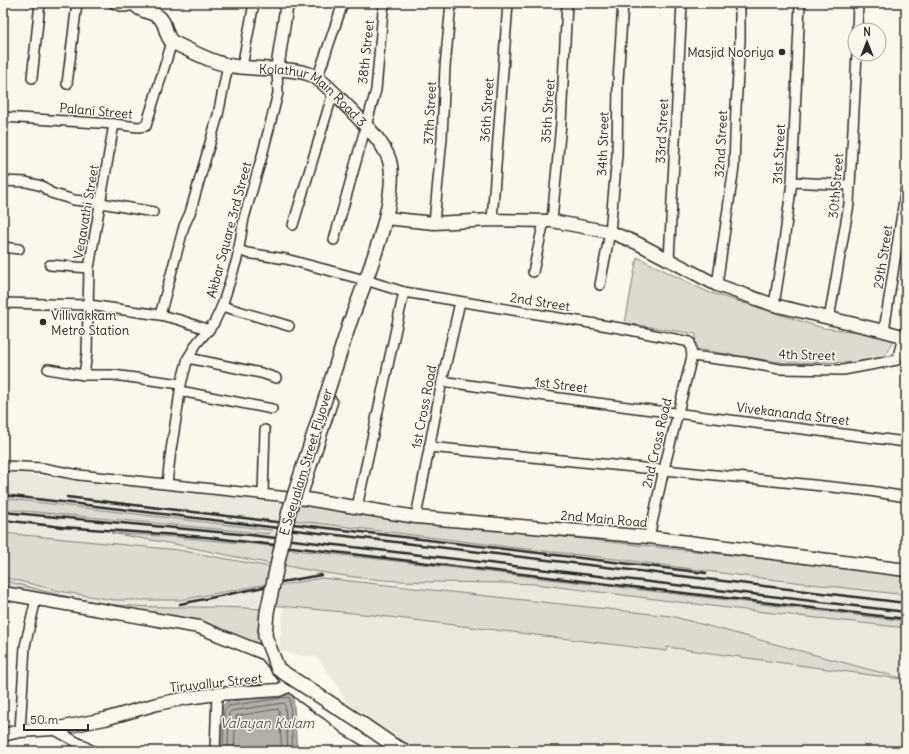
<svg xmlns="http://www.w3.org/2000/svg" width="909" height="754" viewBox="0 0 909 754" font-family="Delius,sans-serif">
<rect width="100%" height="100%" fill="#fbf7ec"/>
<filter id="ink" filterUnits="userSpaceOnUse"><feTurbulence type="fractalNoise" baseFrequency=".025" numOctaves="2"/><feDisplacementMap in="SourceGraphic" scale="8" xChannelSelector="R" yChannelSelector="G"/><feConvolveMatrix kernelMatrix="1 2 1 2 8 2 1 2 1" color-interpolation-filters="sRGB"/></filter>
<g filter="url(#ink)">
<!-- built -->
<polygon fill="#ebe8de" points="3,472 906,572 906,751 402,751 349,707 337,685 317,657 296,655 279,650 284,600 288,581 271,579 262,638 3,589"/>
<!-- green -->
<g fill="#dddad0" stroke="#84827e">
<polygon points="637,257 708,292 823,328 895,336 882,362 786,363 695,349 696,334 625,323"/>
<polygon points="3,498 18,500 272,530 270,534 3,509"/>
<polygon points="295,501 417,521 712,553 906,575 906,595 752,577 624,560 509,547 292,520"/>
<polygon points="3,533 178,550 270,567 267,584 180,600 114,600 64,592 3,577"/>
<polygon points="111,533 175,537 275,546 271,564 174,544"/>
<path d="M285,549L396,561L906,621V628L719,607L535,584C490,582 445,583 400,581C361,579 321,573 282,565Z"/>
<polygon points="322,578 671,616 901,678 900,679 667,647 666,651 373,615 271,605 276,586"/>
<path d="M3,580C40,590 78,601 117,605C164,609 213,605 260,609L258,631L264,649L199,626L3,591Z"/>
</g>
<!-- water -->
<polygon fill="#b1afa7" stroke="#7b7a75" points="293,692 297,751 219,751 220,710 226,702"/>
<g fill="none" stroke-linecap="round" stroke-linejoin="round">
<!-- shore -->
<g stroke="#61605d" stroke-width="1">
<polyline points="223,751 224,711 228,706 288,697 290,699 293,751"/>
<polyline points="228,751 229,713 231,711 283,703 285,704 288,751"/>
<polyline points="234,751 236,716 278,709 279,711 282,751"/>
</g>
<!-- minor casing -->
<g stroke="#2b2b2b" stroke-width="12">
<g id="minor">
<polyline points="113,3 124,7 135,5"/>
<polyline points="857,30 858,3"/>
<polyline points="242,67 254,3"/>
<polyline points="32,78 40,3"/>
<polyline points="317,79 343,3"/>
<polyline points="67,84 77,3"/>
<polyline points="3,117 114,124 138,127 146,126 172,42"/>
<polyline points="114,124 89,268 87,353 84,375 113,375 181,384"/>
<polyline points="3,181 26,182 42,186 51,193 74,200 101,203 153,212"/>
<polyline points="792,182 850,185"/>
<polyline points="492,220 508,3"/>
<polyline points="552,221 561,123 567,3"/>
<polyline points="434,223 442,138 445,67 451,3"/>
<polyline points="293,225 333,93"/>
<polyline points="334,240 376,90 383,11 385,3"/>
<polyline points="3,247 19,249"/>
<polyline points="238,250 247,253 286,259 361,279"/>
<polyline points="669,260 682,3"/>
<polyline points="50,265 89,268"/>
<polyline points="533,272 544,221"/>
<polyline points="372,282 404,292 620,328 690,342 692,356 664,469 649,537"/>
<polyline points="600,285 610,232 617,155 618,81 623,3"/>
<polyline points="717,285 734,167 736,107 740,41 740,3"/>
<polyline points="3,303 89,305 160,315 180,320 209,330"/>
<polyline points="774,305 784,242 792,182 800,3"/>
<polyline points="222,306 289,326"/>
<polyline points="160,315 184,226 190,213 218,115 228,65"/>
<polyline points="829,319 849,204 857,54"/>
<polyline points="884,331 906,187"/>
<polyline points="692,356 742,362 780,369 843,370 897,360 903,337"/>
<polyline points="188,358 261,373 276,378"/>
<polyline points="48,369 84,375"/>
<path d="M442,381C596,405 751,422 906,442"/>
<polyline points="180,391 272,409"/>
<polyline points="429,447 756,479 870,491 906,497"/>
<polyline points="3,466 42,468 79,475 298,498"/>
<polyline points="167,483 171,450 178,406 181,384 188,358 197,343 214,323 222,306 237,259 244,218 262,156 278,93 277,70"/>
<polyline points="263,493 265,430"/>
<polyline points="357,507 404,292"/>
<polyline points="416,517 442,381 460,302"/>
<polyline points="53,729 93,751"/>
<polyline points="20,731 25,646 36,599"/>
<polyline points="215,751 217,694"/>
</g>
</g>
<!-- tertiary casing -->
<g stroke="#2b2b2b" stroke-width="15">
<g id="tertiary">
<polyline points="277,70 287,3"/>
<polyline points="385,218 434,223 492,220 552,221 610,232 637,243 717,285 774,305 884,331 906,337"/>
<polyline points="331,402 300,498 416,517 649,537 906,570"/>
<polyline points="3,593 199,627 266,654 291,685 303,696 329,714 346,728 384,751"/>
<polyline points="3,735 20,731 53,729 105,719 157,704 187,698 217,694 279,690 291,685"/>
</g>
</g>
<!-- secondary casing -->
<g stroke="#2b2b2b" stroke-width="16">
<g id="secondary">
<path id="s1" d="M135,3C138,12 152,11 159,17C167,23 164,34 172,42C190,50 208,61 227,65C253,71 285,66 309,74C323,79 339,99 350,109C364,124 382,140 389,159C401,196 364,285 350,322"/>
</g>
</g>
<!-- minor -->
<use href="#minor" stroke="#fbf7ec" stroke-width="9"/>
<!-- tertiary -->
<use href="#tertiary" stroke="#fbf7ec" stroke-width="12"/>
<!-- secondary -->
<use href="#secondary" stroke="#fbf7ec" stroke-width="13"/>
<!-- rail -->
<g stroke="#2b2b2b" stroke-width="2.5">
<polyline points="3,495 906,603"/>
<polyline points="67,497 706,573"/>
<polyline points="3,512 250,535 906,612"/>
<polyline points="3,520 62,527 206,537 906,619"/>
<polyline points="180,604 264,587 281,582 321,575"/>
</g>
<!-- secondary-bridge casing -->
<g stroke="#2b2b2b" stroke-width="16" stroke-linecap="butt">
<polyline id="secondary-bridge" points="350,322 289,511 267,612 265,636 278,669 361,723 393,745 405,751"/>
</g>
<!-- secondary-bridge -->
<use href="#secondary-bridge" stroke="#fbf7ec" stroke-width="13"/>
</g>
</g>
<!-- markers -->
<g fill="#2b2b2b" stroke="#fbf7ec" stroke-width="1.5">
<circle cx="782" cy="52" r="4"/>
<circle cx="43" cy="322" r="4"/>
</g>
<g text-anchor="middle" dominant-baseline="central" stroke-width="3" stroke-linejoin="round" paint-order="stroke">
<!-- street labels -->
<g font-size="13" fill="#2b2b2b" stroke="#fbf7ec">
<text transform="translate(366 52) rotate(-84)">38th Street</text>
<text stroke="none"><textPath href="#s1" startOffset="212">Kolathur Main Road 3</textPath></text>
<text transform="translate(487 110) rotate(-86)">36th Street</text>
<text transform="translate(96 111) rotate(5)">Palani Street</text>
<text transform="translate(548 111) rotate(-86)">35th Street</text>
<text transform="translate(430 113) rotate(-87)">37th Street</text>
<text transform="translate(662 131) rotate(-87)">33rd Street</text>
<text transform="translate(603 144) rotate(-88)">34th Street</text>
<text transform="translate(721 144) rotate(-87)">32nd Street</text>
<text transform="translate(779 154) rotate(-87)">31st Street</text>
<text transform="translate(836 186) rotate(-85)">30th Street</text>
<text transform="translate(86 212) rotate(-80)">Vegavathi Street</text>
<text transform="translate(229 230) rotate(-75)">Akbar Square 3rd Street</text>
<text transform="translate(883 257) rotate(-81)">29th Street</text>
<text transform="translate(540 302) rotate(9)">2nd Street</text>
<text transform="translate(807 355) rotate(2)">4th Street</text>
<text transform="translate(561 385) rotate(7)">1st Street</text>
<text transform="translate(424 407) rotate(-79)">1st Cross Road</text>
<text transform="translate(793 414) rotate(7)">Vivekananda Street</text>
<text transform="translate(657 443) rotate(-77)">2nd Cross Road</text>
<text transform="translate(306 462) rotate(-73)">E Seeyalam Street Flyover</text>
<text transform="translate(604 519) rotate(5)">2nd Main Road</text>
<text transform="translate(216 683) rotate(-6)">Tiruvallur Street</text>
</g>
<!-- poi labels -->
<g font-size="13" fill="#2b2b2b" stroke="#fbf7ec" text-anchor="end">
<text x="774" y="52">Masjid Nooriya</text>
<text x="51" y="315" text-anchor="start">Villivakkam<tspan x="51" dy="15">Metro Station</tspan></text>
</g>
<!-- water labels -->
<g font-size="14" font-style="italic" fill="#5a5956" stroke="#fbf7ec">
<text x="267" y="723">Valayan Kulam</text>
</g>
</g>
<!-- margin -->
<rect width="909" height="754" fill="none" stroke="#fbf7ec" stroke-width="16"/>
<rect x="8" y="8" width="893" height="738" fill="none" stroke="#2b2b2b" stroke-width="1.5" filter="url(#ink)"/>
<!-- north arrow -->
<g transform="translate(867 42)"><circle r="19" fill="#fbf7ec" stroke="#a8a59f"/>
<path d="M0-3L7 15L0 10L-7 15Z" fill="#2b2b2b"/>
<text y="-6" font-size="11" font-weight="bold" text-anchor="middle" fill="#2b2b2b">N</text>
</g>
<!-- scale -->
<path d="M24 724v6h64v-6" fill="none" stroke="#2b2b2b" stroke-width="2"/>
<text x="30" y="724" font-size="12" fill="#2b2b2b" stroke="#fbf7ec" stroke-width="3" paint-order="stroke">50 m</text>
</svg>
